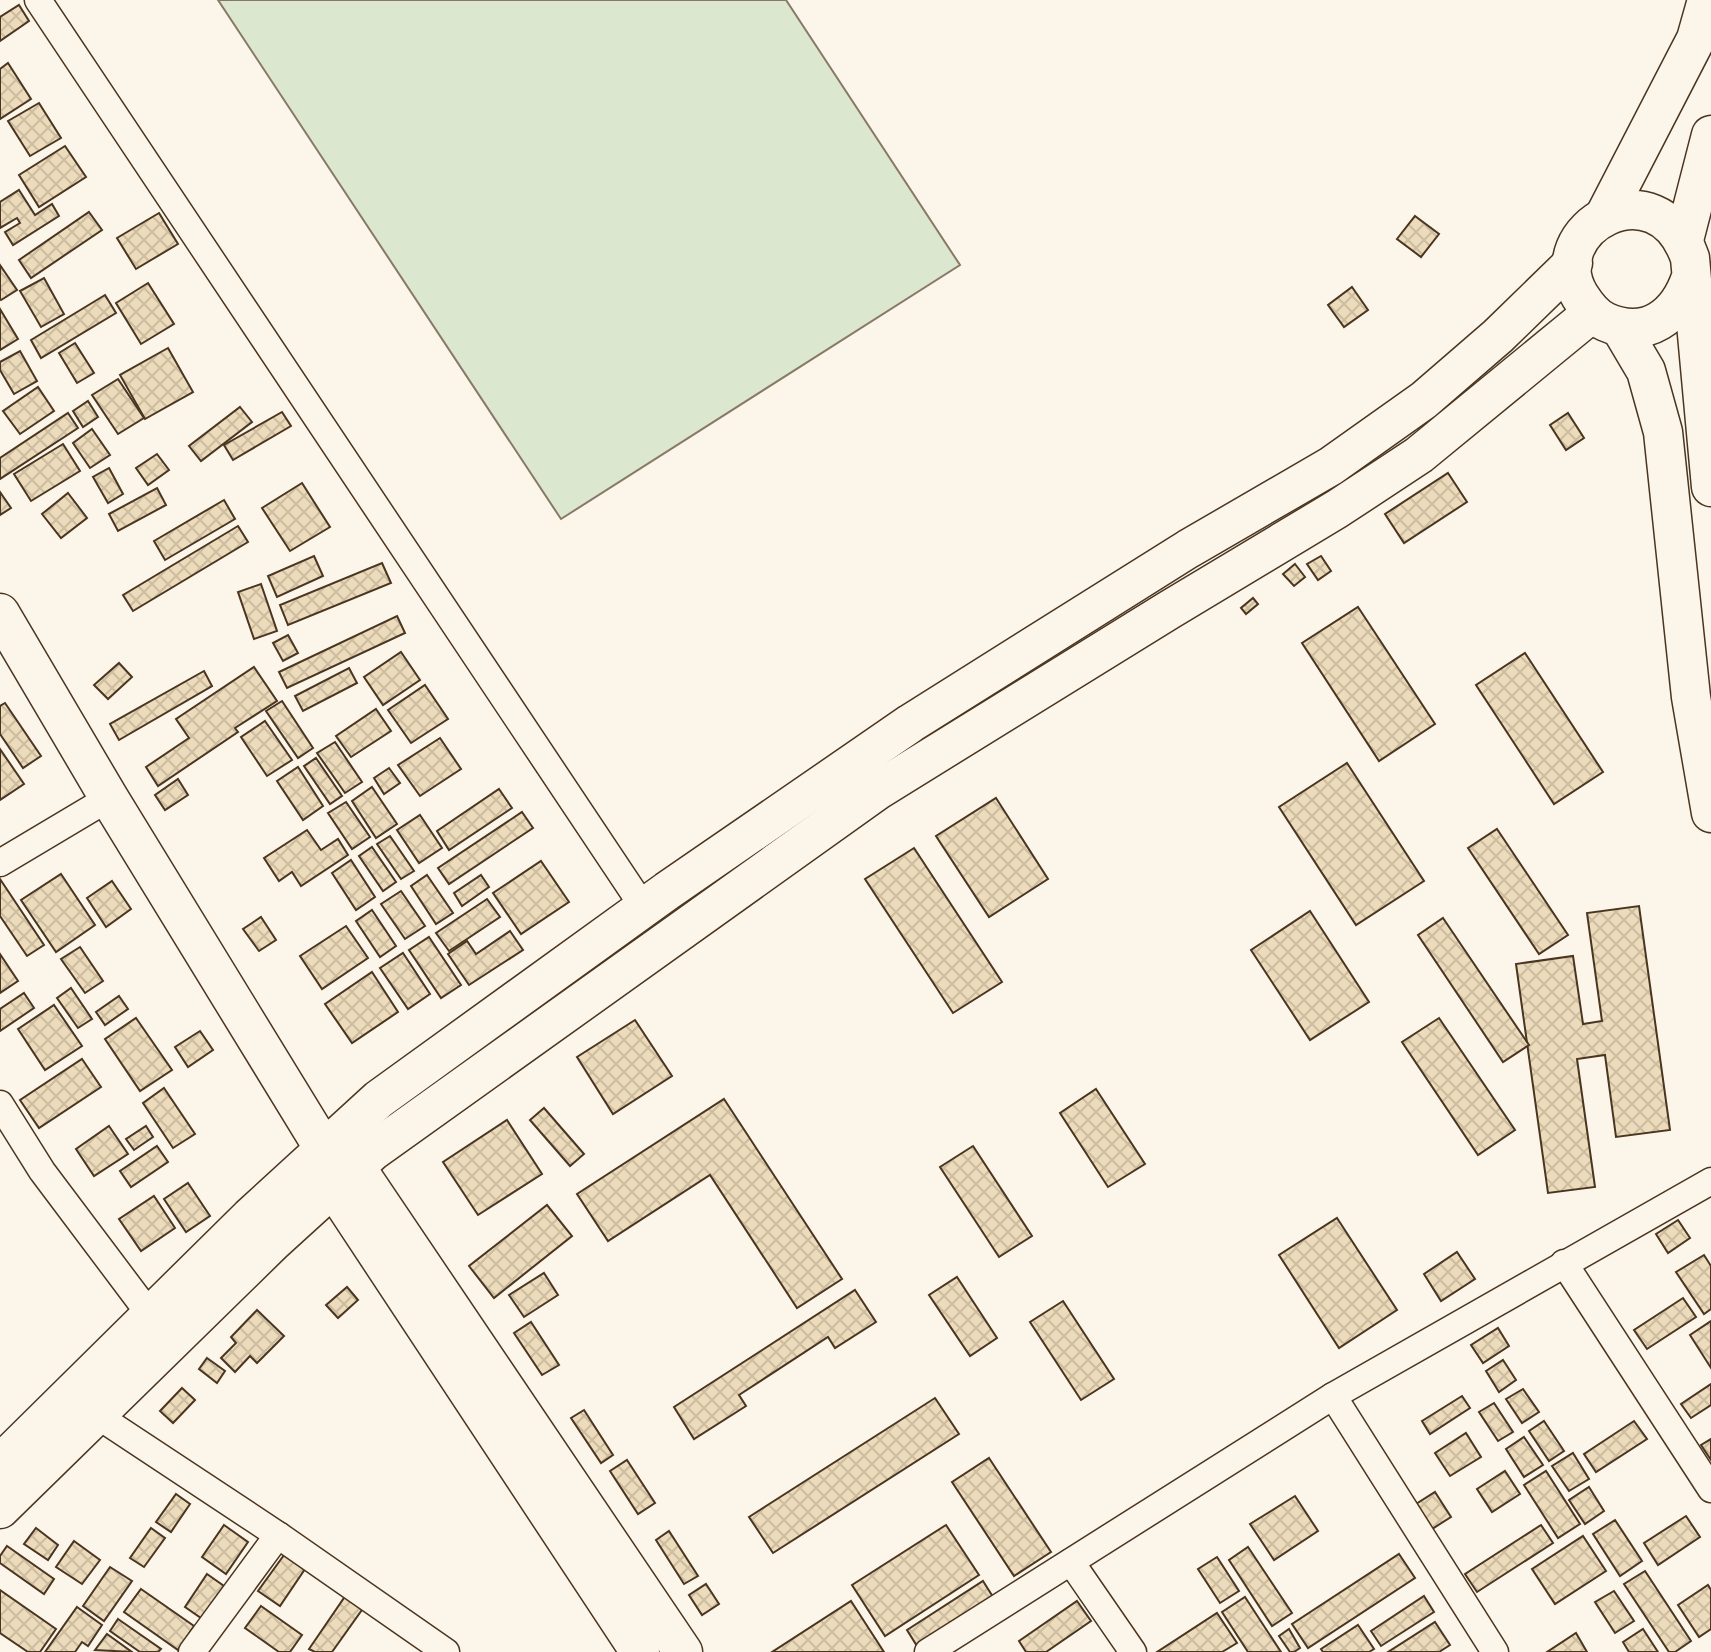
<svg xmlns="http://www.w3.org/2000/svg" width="1711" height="1652" viewBox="0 0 1711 1652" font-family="Manrope,sans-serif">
<defs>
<pattern id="building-cross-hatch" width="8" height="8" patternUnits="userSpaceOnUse" patternTransform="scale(2)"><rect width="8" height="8" fill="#ecdcbc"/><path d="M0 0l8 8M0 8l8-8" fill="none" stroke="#ccbda1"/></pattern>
</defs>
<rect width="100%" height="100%" fill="#fbf6e9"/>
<!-- pitch -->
<polygon fill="#dce7d0" stroke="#887966" stroke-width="2" points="218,0 786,0 960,265 561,519"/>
<!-- building -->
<g fill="url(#building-cross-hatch)" stroke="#4a3520" stroke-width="2">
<polygon points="19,5 29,21 0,41 0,17"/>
<polygon points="8,63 31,99 0,119 0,69"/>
<polygon points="39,103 61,138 30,156 8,121"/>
<polygon points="65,146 86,177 39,207 19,175"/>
<polygon points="19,190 35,215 52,204 59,216 13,245 5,232 20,223 17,218 0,228 0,202"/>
<polygon points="89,212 102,230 31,278 19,260"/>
<polygon points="159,213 178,244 136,269 117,238"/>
<polygon points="1415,216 1439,234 1421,257 1397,239"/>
<polygon points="0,265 17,290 1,300 0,299"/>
<polygon points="44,278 64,314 41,327 20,291"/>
<polygon points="148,283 174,324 141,344 116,303"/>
<polygon points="1352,287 1368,310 1344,327 1328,305"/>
<polygon points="105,295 116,313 41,358 31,340"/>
<polygon points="0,309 18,339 0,350"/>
<polygon points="75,343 94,373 77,383 59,353"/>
<polygon points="168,348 193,392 145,419 120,375"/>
<polygon points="20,351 37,381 14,394 0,370 0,362"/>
<polygon points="118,379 144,418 118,434 92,395"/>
<polygon points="38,387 54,411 20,434 3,411"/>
<polygon points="88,401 98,417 83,427 73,411"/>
<polygon points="240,407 252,422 201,461 189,446"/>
<polygon points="282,412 291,426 233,460 224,445"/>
<polygon points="68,413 78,428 0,479 0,458"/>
<polygon points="1568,413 1584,438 1566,450 1550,425"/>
<polygon points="92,429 110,455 90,468 73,443"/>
<polygon points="63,444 80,471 31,501 14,474"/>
<polygon points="157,454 169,470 148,485 136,468"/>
<polygon points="109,468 123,494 108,503 93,477"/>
<polygon points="1448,473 1467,502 1404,543 1385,514"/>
<polygon points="302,483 330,527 290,551 262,508"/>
<polygon points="157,488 166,505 118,531 109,514"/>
<polygon points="0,492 11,508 0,515"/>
<polygon points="68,493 87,518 61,538 42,514"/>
<polygon points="224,500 235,519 165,560 154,541"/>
<polygon points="238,526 248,542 133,611 123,595"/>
<polygon points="314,556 323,576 277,597 268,576"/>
<polygon points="1321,556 1331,571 1318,580 1307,564"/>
<polygon points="382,563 391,583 288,625 280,605"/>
<polygon points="1295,564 1305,577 1294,586 1283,574"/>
<polygon points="261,584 277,631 254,639 238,592"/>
<polygon points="1253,598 1258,604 1246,614 1241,608"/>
<polygon points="1358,607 1435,724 1379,761 1302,643"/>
<polygon points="397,616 405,633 287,688 279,672"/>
<polygon points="288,635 298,653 283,661 273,643"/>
<polygon points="401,652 420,680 383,705 364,677"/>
<polygon points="1525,653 1603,772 1554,804 1476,685"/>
<polygon points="119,663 132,677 108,699 94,685"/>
<polygon points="254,667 277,701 235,728 238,732 158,786 146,767 189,738 176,719"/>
<polygon points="349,668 357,683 303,711 295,696"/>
<polygon points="204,671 212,686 119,740 110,724"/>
<polygon points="425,685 448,719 411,743 388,710"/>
<polygon points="282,701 313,748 298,758 266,711"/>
<polygon points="5,703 41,756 23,768 0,734 0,706"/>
<polygon points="376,709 391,731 351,757 336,736"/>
<polygon points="265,721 292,760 267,776 241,737"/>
<polygon points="440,738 461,769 420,796 398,765"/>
<polygon points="335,742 362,782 345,793 317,753"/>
<polygon points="0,749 24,784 0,800"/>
<polygon points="316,758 342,796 330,804 304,766"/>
<polygon points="1347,763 1424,881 1356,925 1279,807"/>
<polygon points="298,767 323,806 303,820 277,781"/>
<polygon points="389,768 400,783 384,794 374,778"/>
<polygon points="178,779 188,795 165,810 155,795"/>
<polygon points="372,787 397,824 376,838 352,801"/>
<polygon points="499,789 512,808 449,850 437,831"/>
<polygon points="996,798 1048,879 989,917 936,836"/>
<polygon points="346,802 370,837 352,849 328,813"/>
<polygon points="522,812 533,828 449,884 438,868"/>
<polygon points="420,815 442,848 419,863 397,830"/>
<polygon points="1497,829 1568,935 1539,954 1468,848"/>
<polygon points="307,830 321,850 338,839 348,855 301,886 292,872 279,881 264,858"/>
<polygon points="390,836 414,871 401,879 377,844"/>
<polygon points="372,847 396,882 383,891 359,856"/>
<polygon points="914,848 1002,982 953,1013 865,879"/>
<polygon points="351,860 375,897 356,910 332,873"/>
<polygon points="541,861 569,902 521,934 493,893"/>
<polygon points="61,874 95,925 56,952 21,900"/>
<polygon points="427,875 453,913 436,924 411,886"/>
<polygon points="481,875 489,887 462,906 454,893"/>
<polygon points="0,879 44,945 27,956 0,916"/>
<polygon points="112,881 131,909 106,927 87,898"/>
<polygon points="401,891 425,926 405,939 381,904"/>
<polygon points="487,899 500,917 449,951 436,933"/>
<polygon points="1639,906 1670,1130 1616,1137 1605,1055 1577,1059 1595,1187 1548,1193 1516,964 1573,956 1583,1024 1602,1021 1587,913"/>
<polygon points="372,910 396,946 380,957 356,921"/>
<polygon points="1310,911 1369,1002 1310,1040 1251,950"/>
<polygon points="261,917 276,940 259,951 243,929"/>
<polygon points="1443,918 1529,1045 1503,1062 1418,935"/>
<polygon points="346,926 368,958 322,989 300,956"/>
<polygon points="510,931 523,950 469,985 448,954 467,941 476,954"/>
<polygon points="429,937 461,985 441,998 409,950"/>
<polygon points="80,947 103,981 85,993 61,959"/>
<polygon points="403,953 430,994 408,1009 380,968"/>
<polygon points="0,954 18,981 0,993"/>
<polygon points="372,972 398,1012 352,1043 325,1004"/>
<polygon points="71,988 92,1019 78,1028 57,998"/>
<polygon points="24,993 34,1008 0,1031 0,1009"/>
<polygon points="119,996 128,1009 105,1025 96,1012"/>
<polygon points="54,1005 82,1046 45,1070 18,1029"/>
<polygon points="136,1018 172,1070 140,1091 105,1039"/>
<polygon points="1439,1018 1515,1130 1478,1155 1402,1042"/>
<polygon points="635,1020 672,1076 613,1114 577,1057"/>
<polygon points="200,1031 213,1050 188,1067 175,1047"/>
<polygon points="82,1059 101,1087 39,1128 20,1100"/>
<polygon points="164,1088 195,1134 173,1148 143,1103"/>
<polygon points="1096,1089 1145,1164 1108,1187 1060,1113"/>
<polygon points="724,1099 842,1279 797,1308 710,1175 608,1241 577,1194"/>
<polygon points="544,1108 584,1154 570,1166 530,1120"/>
<polygon points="507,1120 542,1174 478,1215 443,1162"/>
<polygon points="109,1126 128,1154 94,1176 76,1149"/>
<polygon points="146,1126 153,1137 134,1150 126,1139"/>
<polygon points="157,1146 168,1162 131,1187 120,1171"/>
<polygon points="973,1146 1032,1236 999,1257 940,1167"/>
<polygon points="188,1183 210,1216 186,1232 164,1199"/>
<polygon points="154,1196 175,1228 141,1251 119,1219"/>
<polygon points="547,1205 572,1236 494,1298 469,1266"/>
<polygon points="1337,1218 1397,1310 1339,1348 1279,1255"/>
<polygon points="1678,1220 1690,1238 1668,1253 1656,1234"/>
<polygon points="1457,1252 1475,1279 1441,1301 1424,1274"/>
<polygon points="1704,1255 1711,1266 1711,1309 1704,1314 1676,1272"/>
<polygon points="544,1273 558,1295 524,1317 509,1295"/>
<polygon points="957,1277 997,1338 970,1356 929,1295"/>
<polygon points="347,1287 358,1300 338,1318 326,1305"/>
<polygon points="855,1290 876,1322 835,1348 828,1337 739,1395 746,1406 694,1439 674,1407"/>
<polygon points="1683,1298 1696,1317 1647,1349 1634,1330"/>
<polygon points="1063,1301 1114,1379 1081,1400 1030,1322"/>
<polygon points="257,1310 284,1336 257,1363 250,1356 235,1372 221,1358 236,1343 231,1337"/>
<polygon points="1711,1321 1711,1368 1690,1335"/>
<polygon points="531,1322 559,1365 542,1375 514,1333"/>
<polygon points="1498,1328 1509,1346 1483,1363 1471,1345"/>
<polygon points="207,1358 225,1371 217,1383 199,1369"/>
<polygon points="1503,1360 1516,1380 1499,1392 1486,1371"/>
<polygon points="1711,1384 1711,1405 1691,1418 1681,1404"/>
<polygon points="182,1388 195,1400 173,1423 160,1411"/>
<polygon points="1523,1389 1539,1412 1522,1423 1506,1399"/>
<polygon points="1462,1396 1470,1408 1430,1434 1422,1421"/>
<polygon points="935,1398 959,1434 773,1553 749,1517"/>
<polygon points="1494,1403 1513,1432 1498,1441 1479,1412"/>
<polygon points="584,1410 613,1455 601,1463 571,1418"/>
<polygon points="1544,1421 1564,1451 1549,1461 1529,1431"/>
<polygon points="1634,1421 1647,1439 1596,1472 1584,1454"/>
<polygon points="1466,1433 1481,1457 1450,1476 1435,1453"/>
<polygon points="1524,1437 1543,1465 1524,1477 1506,1449"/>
<polygon points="1711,1439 1711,1460 1701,1445"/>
<polygon points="1573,1453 1589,1479 1569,1491 1552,1466"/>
<polygon points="989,1458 1051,1552 1014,1576 952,1482"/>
<polygon points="627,1460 655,1503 638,1514 610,1471"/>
<polygon points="1505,1471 1520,1494 1492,1512 1477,1489"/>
<polygon points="1546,1471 1580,1524 1558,1538 1524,1485"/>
<polygon points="1589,1487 1604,1511 1585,1524 1569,1500"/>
<polygon points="1435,1492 1451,1517 1432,1529 1416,1504"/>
<polygon points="176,1494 190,1504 171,1532 156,1522"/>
<polygon points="1295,1496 1318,1531 1274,1560 1250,1524"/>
<polygon points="1686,1516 1700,1537 1658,1565 1644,1543"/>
<polygon points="1615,1520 1642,1561 1620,1576 1593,1534"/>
<polygon points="224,1525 248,1542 226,1574 202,1557"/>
<polygon points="946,1525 979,1575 885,1636 852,1585"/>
<polygon points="1541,1525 1553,1543 1477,1592 1465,1574"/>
<polygon points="36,1528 58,1545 48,1560 24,1544"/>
<polygon points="151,1528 165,1538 144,1567 130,1558"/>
<polygon points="669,1531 698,1576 684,1584 656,1540"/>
<polygon points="1583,1536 1606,1571 1555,1604 1532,1569"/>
<polygon points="74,1541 100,1560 82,1584 56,1567"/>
<polygon points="7,1546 54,1579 44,1594 0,1563 0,1556"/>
<polygon points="1248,1547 1292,1613 1272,1626 1229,1560"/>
<polygon points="1399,1554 1415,1578 1308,1648 1292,1624"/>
<polygon points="284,1555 305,1569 280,1606 258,1591"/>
<polygon points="1217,1557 1239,1591 1220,1603 1198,1569"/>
<polygon points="110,1567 132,1581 104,1621 83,1606"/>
<polygon points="1645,1571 1691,1641 1675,1652 1669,1652 1624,1584"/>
<polygon points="207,1574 224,1586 201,1618 185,1607"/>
<polygon points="983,1581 993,1597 917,1646 907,1630"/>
<polygon points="706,1584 719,1604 702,1615 689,1595"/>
<polygon points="1708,1585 1711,1590 1711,1629 1699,1637 1678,1605"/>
<polygon points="141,1589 194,1626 178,1650 124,1612"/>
<polygon points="0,1590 56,1629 40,1652 28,1652 0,1633"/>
<polygon points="1614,1591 1634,1621 1615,1633 1595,1602"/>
<polygon points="346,1595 364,1607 332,1652 315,1652 309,1649"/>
<polygon points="1424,1596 1434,1612 1381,1646 1371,1631"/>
<polygon points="1245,1597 1281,1652 1248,1652 1222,1612"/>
<polygon points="851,1601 884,1652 772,1652"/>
<polygon points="1077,1601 1091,1621 1046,1652 1026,1652 1019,1641"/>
<polygon points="261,1606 302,1635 290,1652 279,1652 245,1628"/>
<polygon points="77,1607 102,1625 88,1646 82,1642 75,1652 45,1652"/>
<polygon points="1217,1613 1237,1643 1222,1652 1157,1652"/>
<polygon points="118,1619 161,1649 158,1652 140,1652 110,1631"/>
<polygon points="1435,1622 1450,1645 1439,1652 1388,1652"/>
<polygon points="1358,1625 1374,1649 1369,1652 1323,1652 1321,1649"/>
<polygon points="1289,1629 1300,1648 1294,1652 1290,1652 1279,1636"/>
<polygon points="1643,1629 1658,1652 1629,1652 1623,1642"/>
<polygon points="1576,1633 1587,1652 1547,1652"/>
<polygon points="107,1634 132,1652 95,1650"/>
</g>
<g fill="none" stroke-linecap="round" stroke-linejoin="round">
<!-- street casing -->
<g stroke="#4a3520" stroke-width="29">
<g id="street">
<polyline points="38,0 644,908"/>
<polyline points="0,863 109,798"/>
<polyline points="0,1104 42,1171 151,1316"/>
<polyline points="1564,1263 1711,1489"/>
<polyline points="1333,1396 1495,1652"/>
<polyline points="98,1416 278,1535 446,1652"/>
<polyline points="1071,1562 1133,1652"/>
<polyline points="192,1652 278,1535"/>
<polyline points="928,1652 1333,1396 1711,1181"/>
</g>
</g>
<!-- secondary casing -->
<g stroke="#4a3520" stroke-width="41">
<g id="secondary">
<polyline points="1604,217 1696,39 1707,0"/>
<polyline points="1684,240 1711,135"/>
<path d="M1691,277C1678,316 1647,340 1606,322C1594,317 1587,307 1580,296C1539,229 1657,162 1690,258L1711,487"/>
<polyline points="1620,327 1646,371 1663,432 1691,697 1711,813"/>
<polyline points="0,613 109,798 324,1149 333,1187 640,1652"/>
<polyline points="334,1154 355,1166 683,1652"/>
<polyline points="0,1464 250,1217 379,1099 667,891 911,723 1188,549 1331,466 1424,400 1498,336 1573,263"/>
<polyline points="0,1509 273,1242 373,1151 878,790 1169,610 1337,509 1419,455 1592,313"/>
</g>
</g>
<!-- street -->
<use href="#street" stroke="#fbf6e9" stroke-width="26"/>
<!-- secondary -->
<use href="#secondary" stroke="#fbf6e9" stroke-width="38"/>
</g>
</svg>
